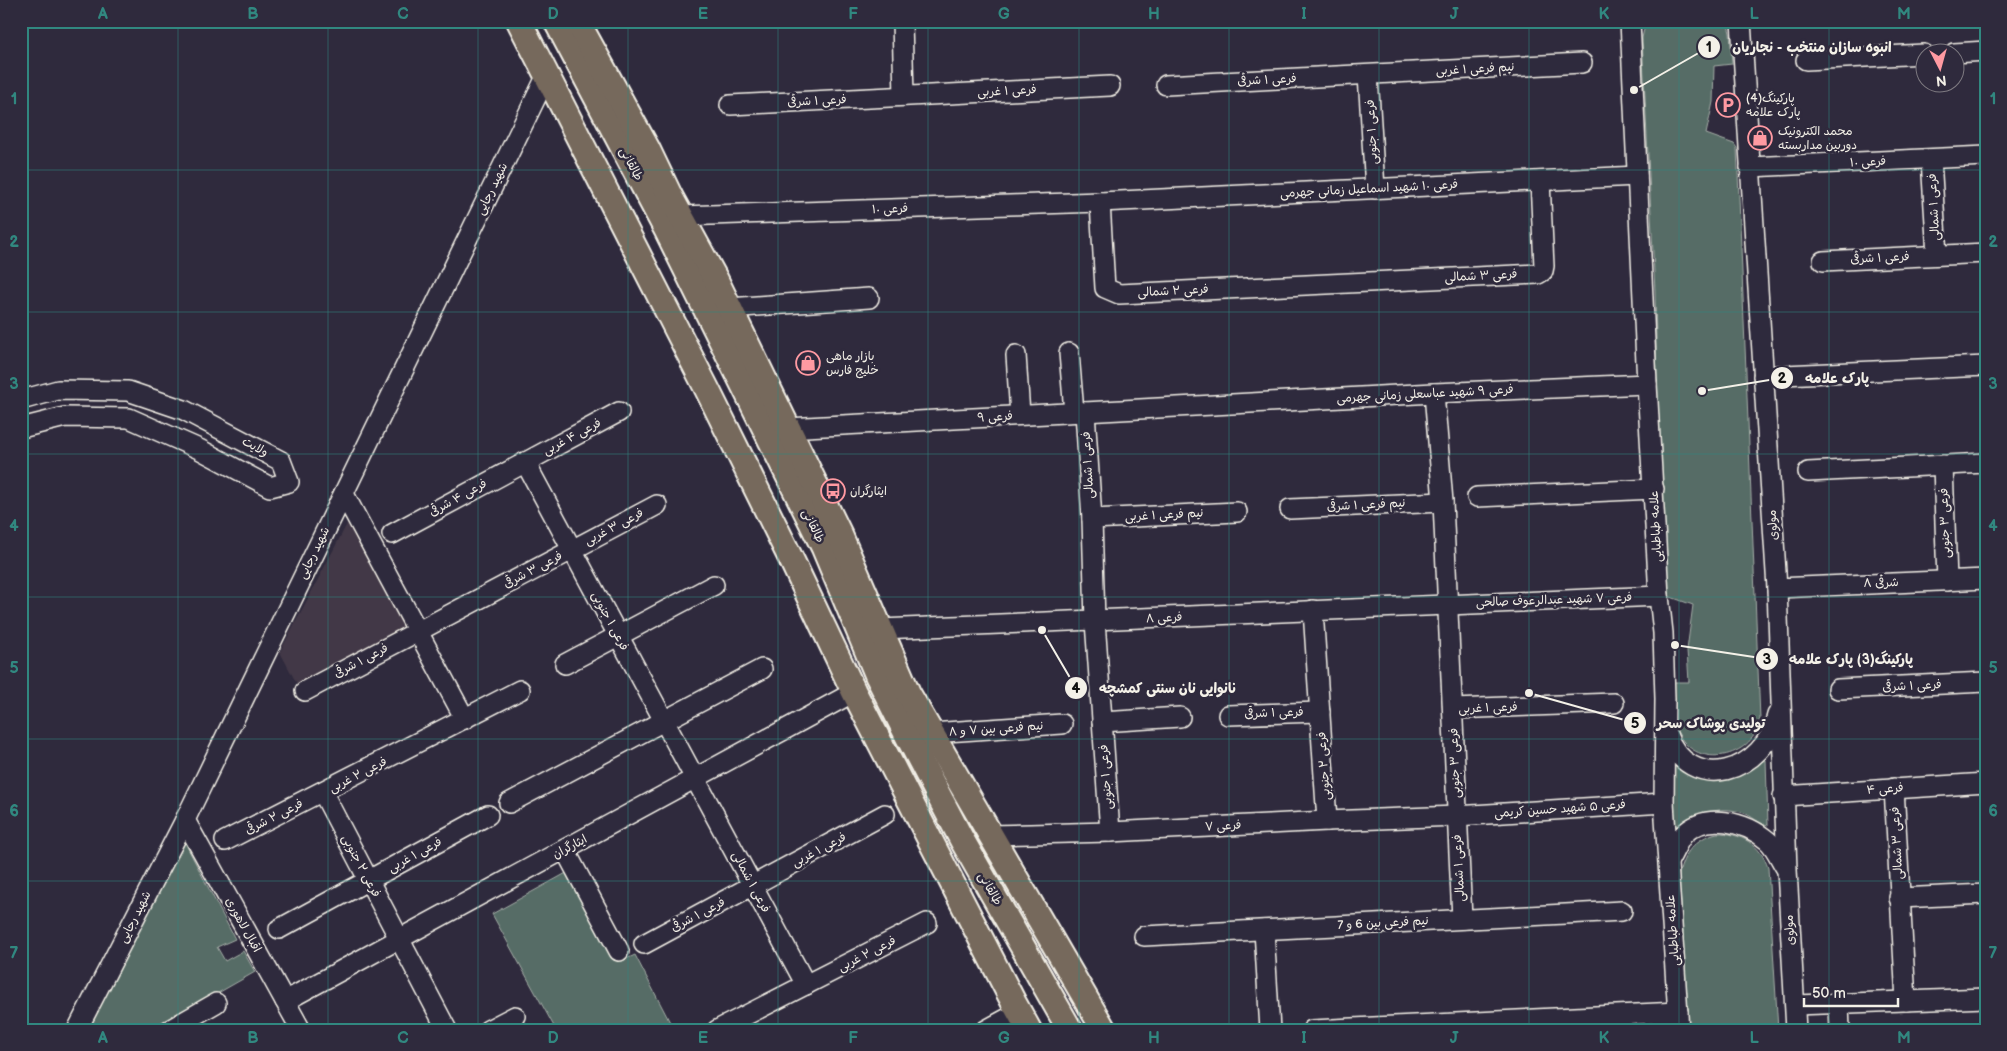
<svg xmlns="http://www.w3.org/2000/svg" width="2007" height="1051" viewBox="0 0 2007 1051" font-family="'Balsamiq Sans','Playpen Sans Arabic',sans-serif">
<rect width="100%" height="100%" fill="#2f2a3d"/>
<filter id="ink" filterUnits="userSpaceOnUse"><feTurbulence type="fractalNoise" baseFrequency=".02" numOctaves="2"/><feDisplacementMap in="SourceGraphic" scale="10" xChannelSelector="R" yChannelSelector="G"/><feConvolveMatrix kernelMatrix="1 2 1 2 8 2 1 2 1" color-interpolation-filters="sRGB"/></filter>
<g filter="url(#ink)">
<!-- built -->
<polygon fill="#433947" points="348,522 405,627 297,684 280,652"/>
<!-- green -->
<g fill="#566c66" stroke="#a5aea7">
<path d="M1646,21H1727L1730,33L1732,64L1714,66L1713,102L1706,134L1734,144L1737,148L1760,719C1755,756 1702,770 1681,738C1670,722 1671,701 1670,682H1689L1687,650L1693,605L1668,596L1658,434L1655,291L1642,38Z"/>
<path d="M1760,760H1766L1768,825C1759,824 1752,816 1744,813C1717,804 1697,815 1676,830L1672,831L1670,764C1677,764 1687,772 1694,775Z"/>
<path d="M1717,833C1740,833 1761,844 1768,868L1778,1030H1689L1679,875C1683,854 1695,838 1717,833Z"/>
<polygon points="182,837 235,939 217,947 225,961 243,951 255,972 153,1030 85,1030"/>
<polygon points="570,871 622,961 635,955 674,1030 556,1030 492,914"/>
</g>
<g fill="none" stroke-linecap="round" stroke-linejoin="round">
<!-- minor casing -->
<g stroke="#f4f1e8" stroke-width="22">
<g id="minor">
<polyline points="902,21 904,96"/>
<polyline points="1630,21 1647,384 1659,596 1663,633 1665,699 1664,803 1679,1030"/>
<polyline points="1741,21 1777,588 1787,870 1796,1030"/>
<polyline points="1954,53 1986,51"/>
<polyline points="1806,60 1924,54"/>
<polyline points="1368,75 1375,189"/>
<polyline points="1166,85 1582,63"/>
<polyline points="730,105 1110,86"/>
<polyline points="1931,159 1937,255"/>
<polyline points="1750,167 1986,156"/>
<polyline points="1100,202 1105,288 1119,294 1538,274 1543,271 1544,266 1540,181"/>
<polyline points="681,216 1100,202 1637,176"/>
<polyline points="1823,261 1986,253"/>
<polyline points="729,308 869,298"/>
<polyline points="1069,353 1074,412"/>
<polyline points="1016,355 1020,415"/>
<polyline points="1763,376 1986,366"/>
<polyline points="1434,393 1443,502 1462,919"/>
<polyline points="21,400 58,390 128,391 184,410 281,461 289,482 270,487 199,449 129,418 65,417 21,428"/>
<polyline points="1085,412 1092,519 1095,621 1110,832"/>
<polyline points="787,428 1434,393 1647,384"/>
<polyline points="525,462 806,985"/>
<polyline points="1943,465 1947,581"/>
<polyline points="1808,472 1986,463"/>
<polyline points="344,494 465,719"/>
<polyline points="1477,497 1654,489"/>
<polyline points="1290,509 1443,502"/>
<polyline points="1092,519 1237,512"/>
<polyline points="392,534 619,412"/>
<polyline points="1777,588 1986,579"/>
<polyline points="1313,610 1327,821"/>
<polyline points="880,629 1659,596"/>
<polyline points="565,664 714,585"/>
<polyline points="1838,689 1986,682"/>
<polyline points="305,691 657,505"/>
<polyline points="1453,709 1614,703"/>
<polyline points="1228,715 1320,712"/>
<polyline points="1102,722 1180,717"/>
<polyline points="931,733 1062,724"/>
<path d="M1666,733C1690,798 1766,772 1777,715"/>
<polyline points="1894,788 1906,1001"/>
<polyline points="323,793 447,1030"/>
<polyline points="1783,796 1986,783"/>
<polyline points="509,803 762,669"/>
<polyline points="185,820 301,1030"/>
<polyline points="990,835 1110,832 1327,821 1456,816 1664,803"/>
<polyline points="225,841 520,690"/>
<polyline points="565,850 619,951"/>
<path d="M1668,862C1673,854 1677,843 1683,835C1706,811 1746,822 1768,841C1775,847 1780,859 1785,867"/>
<polyline points="1899,898 1986,894"/>
<polyline points="279,929 488,815"/>
<polyline points="1264,930 1270,1030"/>
<polyline points="1144,936 1622,911"/>
<polyline points="644,944 885,814"/>
<polyline points="285,1001 854,692"/>
<polyline points="1839,1004 1840,1030"/>
<polyline points="1796,1005 1986,998"/>
<polyline points="77,1030 185,820 547,75"/>
<polyline points="169,1030 216,1003"/>
<polyline points="488,1030 515,1016"/>
<polyline points="717,1030 927,923"/>
<polyline points="986,1030 1019,1012"/>
<polyline points="1312,1030 1678,1012"/>
</g>
</g>
<!-- major casing -->
<g stroke="#f4f1e8" stroke-width="28">
<g id="major">
<polyline points="519,21 707,389 793,563 854,692 1014,1003 1029,1030"/>
<polyline points="556,21 667,231 824,548 878,677 908,737 962,840 1070,1030"/>
<polyline points="577,21 647,148 670,196 716,280 840,535 908,693 1104,1030"/>
</g>
</g>
<!-- minor -->
<use href="#minor" stroke="#2f2a3d" stroke-width="19"/>
<!-- major -->
<use href="#major" stroke="#76695c" stroke-width="24"/>
</g>
</g>
<!-- grid -->
<path fill="none" stroke="#318880" stroke-width="1" stroke-opacity="0.55" d="M178,21V1030M328,21V1030M478,21V1030M628,21V1030M778,21V1030M928,21V1030M1079,21V1030M1229,21V1030M1379,21V1030M1529,21V1030M1679,21V1030M1829,21V1030M21,170H1986M21,312H1986M21,454H1986M21,597H1986M21,739H1986M21,881H1986"/>
<!-- icons -->
<defs>
<g id="parking-ring" transform="scale(1.25)"><circle r="9.5" fill="#2f2a3d" stroke="#ff9aa2" stroke-width="1.5"/><path d="M-3.5-5.5H1a3.5 3.5 0 0 1 0 7H-1V5.5H-3.5ZM-1-3.4V-.6H.8a1.4 1.4 0 0 0 0-2.8Z" fill="#ff9aa2"/></g>
<g id="shop-ring" transform="scale(1.25)"><circle r="9.5" fill="#2f2a3d" stroke="#ff9aa2" stroke-width="1.5"/><path d="M-5-2.5h2.3a2.7 3.5 0 0 1 5.4 0H5L5.5 6h-11ZM-1.5-2.5h3a1.5 2.3 0 0 0-3 0Z" fill="#ff9aa2"/></g>
<g id="bus-ring" transform="scale(1.25)"><circle r="9.5" fill="#2f2a3d" stroke="#ff9aa2" stroke-width="1.5"/><path d="M-5-6H5V4H4V6H2V4H-2V6H-4V4H-5ZM-3.5-4V0h7V-4ZM-3.5 1.2v1.5H-2V1.2ZM2 1.2v1.5H3.5V1.2Z" fill="#ff9aa2"/></g>
</defs>
<g fill-rule="evenodd">
<use href="#parking-ring" x="1728" y="105"/>
<use href="#shop-ring" x="1760" y="138"/>
<use href="#shop-ring" x="808" y="363"/>
<use href="#bus-ring" x="833" y="491"/>
</g>
<g text-anchor="middle" dominant-baseline="central" stroke-width="5" stroke-linejoin="round" paint-order="stroke">
<!-- street labels -->
<g font-size="12" fill="#f4f1e8" stroke="#2f2a3d">
<text transform="translate(1475 69) rotate(-3)">نیم فرعی ۱ غربی</text>
<text transform="translate(1267 80) rotate(-3)">فرعی ۱ شرقی</text>
<text transform="translate(1007 91) rotate(-3)">فرعی ۱ غربی</text>
<text transform="translate(817 101) rotate(-3)">فرعی ۱ شرقی</text>
<text transform="translate(1372 132) rotate(-93)">فرعی ۱ جنوبی</text>
<text transform="translate(1868 162) rotate(-3)">فرعی ۱۰</text>
<text transform="translate(631 164) rotate(62)">طالقانی</text>
<text transform="translate(492 189) rotate(-64)">شهید رجایی</text>
<text transform="translate(1369 189) rotate(-3)">فرعی ۱۰ شهید اسماعیل زمانی جهرمی</text>
<text transform="translate(1934 207) rotate(-93)">فرعی ۱ شمالی</text>
<text transform="translate(890 209) rotate(-2)">فرعی ۱۰</text>
<text transform="translate(1880 258) rotate(-3)">فرعی ۱ شرقی</text>
<text transform="translate(1481 276) rotate(-3)">فرعی ۳ شمالی</text>
<text transform="translate(1173 291) rotate(-3)">فرعی ۲ شمالی</text>
<text transform="translate(1425 394) rotate(-3)">فرعی ۹ شهید عباسعلی زمانی جهرمی</text>
<text transform="translate(995 417) rotate(-3)">فرعی ۹</text>
<text transform="translate(572 437) rotate(-28)">فرعی ۴ غربی</text>
<text transform="translate(255 447) rotate(28)">ولایت</text>
<text transform="translate(1088 465) rotate(-93)">فرعی ۱ شمالی</text>
<text transform="translate(458 498) rotate(-29)">فرعی ۴ شرقی</text>
<text transform="translate(1366 505) rotate(-3)">نیم فرعی ۱ شرقی</text>
<text transform="translate(1164 515) rotate(-3)">نیم فرعی ۱ غربی</text>
<text transform="translate(1945 523) rotate(-92)">فرعی ۳ جنوبی</text>
<text transform="translate(1773 525) rotate(-94)">مولوی</text>
<text transform="translate(813 526) rotate(64)">طالقانی</text>
<text transform="translate(1656 526) rotate(-93)">علامه طباطبایی</text>
<text transform="translate(614 527) rotate(-28)">فرعی ۳ غربی</text>
<text transform="translate(314 553) rotate(-64)">شهید رجایی</text>
<text transform="translate(533 570) rotate(-28)">فرعی ۳ شرقی</text>
<text transform="translate(1881 583) rotate(-2)">۸ شرقی</text>
<text transform="translate(1554 600) rotate(-2)">فرعی ۷ شهید عبدالرعوف صالحی</text>
<text transform="translate(1164 618) rotate(-3)">فرعی ۸</text>
<text transform="translate(610 621) rotate(62)">فرعی ۱ جنوبی</text>
<text transform="translate(361 661) rotate(-28)">فرعی ۱ شرقی</text>
<text transform="translate(1912 686) rotate(-3)">فرعی ۱ شرقی</text>
<text transform="translate(1488 708) rotate(-2)">فرعی ۱ غربی</text>
<text transform="translate(1274 713) rotate(-2)">فرعی ۱ شرقی</text>
<text transform="translate(996 729) rotate(-4)">نیم فرعی بین ۷ و ۸</text>
<text transform="translate(1455 763) rotate(-92)">فرعی ۳ جنوبی</text>
<text transform="translate(1324 766) rotate(-94)">فرعی ۲ جنوبی</text>
<text transform="translate(358 775) rotate(-27)">فرعی ۲ غربی</text>
<text transform="translate(1106 777) rotate(-94)">فرعی ۱ جنوبی</text>
<text transform="translate(1885 789) rotate(-4)">فرعی ۴</text>
<text transform="translate(1560 809) rotate(-4)">فرعی ۵ شهید حسین کریمی</text>
<text transform="translate(274 817) rotate(-27)">فرعی ۲ شرقی</text>
<text transform="translate(1223 826) rotate(-3)">فرعی ۷</text>
<text transform="translate(1897 843) rotate(-93)">فرعی ۳ شمالی</text>
<text transform="translate(570 847) rotate(-28)">ایثارگران</text>
<text transform="translate(819 850) rotate(-28)">فرعی ۱ غربی</text>
<text transform="translate(415 855) rotate(-29)">فرعی ۱ غربی</text>
<text transform="translate(361 866) rotate(62)">فرعی ۲ جنوبی</text>
<text transform="translate(1459 868) rotate(-93)">فرعی ۱ شمالی</text>
<text transform="translate(751 882) rotate(62)">فرعی ۱ شمالی</text>
<text transform="translate(990 889) rotate(60)">طالقانی</text>
<text transform="translate(698 915) rotate(-28)">فرعی ۱ شرقی</text>
<text transform="translate(135 917) rotate(-63)">شهید رجایی</text>
<text transform="translate(1383 923) rotate(-3)">نیم فرعی بین 6 و 7</text>
<text transform="translate(243 925) rotate(61)">اقبال لاهوری</text>
<text transform="translate(1673 930) rotate(-94)">علامه طباطبایی</text>
<text transform="translate(1790 930) rotate(-94)">مولوی</text>
<text transform="translate(867 954) rotate(-27)">فرعی ۲ غربی</text>
</g>
<!-- poi labels -->
<g font-size="12" fill="#f4f1e8" stroke="#2f2a3d" text-anchor="start">
<text x="1746" y="98">پارکینگ(4)<tspan x="1746" dy="14">پارک علامه</tspan></text>
<text x="1778" y="131">محمد الکترونیک<tspan x="1778" dy="14">دوربین مداربسته</tspan></text>
<text x="826" y="356">بازار ماهی<tspan x="826" dy="14">خلیج فارس</tspan></text>
<text x="850" y="491">ایثارگران</text>
</g>
</g>
<!-- callouts -->
<path fill="none" stroke="#f4f1e8" stroke-width="2" d="M1634 90L1709 47M1702 391L1782 378M1675 645L1767 659M1042 630L1076 688M1529 693L1635 723"/>
<g fill="#f4f1e8" stroke="#2f2a3d" stroke-width="2">
<circle cx="1634" cy="90" r="5"/>
<circle cx="1702" cy="391" r="5"/>
<circle cx="1675" cy="645" r="5"/>
<circle cx="1042" cy="630" r="5"/>
<circle cx="1529" cy="693" r="5"/>
<circle cx="1709" cy="47" r="12"/>
<circle cx="1782" cy="378" r="12"/>
<circle cx="1767" cy="659" r="12"/>
<circle cx="1076" cy="688" r="12"/>
<circle cx="1635" cy="723" r="12"/>
</g>
<g font-size="15" text-anchor="middle" font-weight="bold" fill="#111">
<text x="1709" y="52">1</text>
<text x="1782" y="383">2</text>
<text x="1767" y="664">3</text>
<text x="1076" y="693">4</text>
<text x="1635" y="728">5</text>
</g>
<g font-size="14" text-anchor="middle" font-weight="bold" fill="#f4f1e8" stroke="#2f2a3d" stroke-width="5" stroke-linejoin="round" paint-order="stroke">
<text x="1812" y="52">انبوه سازان منتخب - نجاریان</text>
<text x="1837" y="383">پارک علامه</text>
<text x="1851" y="664">پارکینگ(3) پارک علامه</text>
<text x="1168" y="693">نانوایی نان سنتی کمشچه</text>
<text x="1711" y="728">تولیدی پوشاک سحر</text>
</g>
<!-- margin -->
<rect width="2007" height="1051" fill="none" stroke="#2f2a3d" stroke-width="55"/>
<!-- north arrow -->
<g transform="translate(1940 68) rotate(174)"><circle r="24" fill="#2f2a3d" stroke="#7e7a81"/>
<path d="M0-4L9 19L0 12L-9 19Z" fill="#ff9aa2"/>
<text y="-8" font-size="14" font-weight="bold" text-anchor="middle" fill="#f4f1e8">N</text>
</g>
<!-- scale -->
<path d="M1804 998v8h94v-8" fill="none" stroke="#f4f1e8" stroke-width="2.5"/>
<text x="1812" y="998" font-size="15" fill="#f4f1e8" stroke="#2f2a3d" stroke-width="4" paint-order="stroke">50 m</text>
<rect x="28" y="28" width="1952" height="996" fill="none" stroke="#318880" stroke-width="2"/>
<g font-size="16" text-anchor="middle" font-weight="bold" fill="#318880">
<text x="103" y="19">A</text>
<text x="253" y="19">B</text>
<text x="403" y="19">C</text>
<text x="553" y="19">D</text>
<text x="703" y="19">E</text>
<text x="853" y="19">F</text>
<text x="1004" y="19">G</text>
<text x="1154" y="19">H</text>
<text x="1304" y="19">I</text>
<text x="1454" y="19">J</text>
<text x="1604" y="19">K</text>
<text x="1754" y="19">L</text>
<text x="1904" y="19">M</text>
<text x="14" y="104">1</text>
<text x="1993" y="104">1</text>
<text x="14" y="247">2</text>
<text x="1993" y="247">2</text>
<text x="14" y="389">3</text>
<text x="1993" y="389">3</text>
<text x="14" y="531">4</text>
<text x="1993" y="531">4</text>
<text x="14" y="673">5</text>
<text x="1993" y="673">5</text>
<text x="14" y="816">6</text>
<text x="1993" y="816">6</text>
<text x="14" y="958">7</text>
<text x="1993" y="958">7</text>
<text x="103" y="1043">A</text>
<text x="253" y="1043">B</text>
<text x="403" y="1043">C</text>
<text x="553" y="1043">D</text>
<text x="703" y="1043">E</text>
<text x="853" y="1043">F</text>
<text x="1004" y="1043">G</text>
<text x="1154" y="1043">H</text>
<text x="1304" y="1043">I</text>
<text x="1454" y="1043">J</text>
<text x="1604" y="1043">K</text>
<text x="1754" y="1043">L</text>
<text x="1904" y="1043">M</text>
</g>
</svg>
